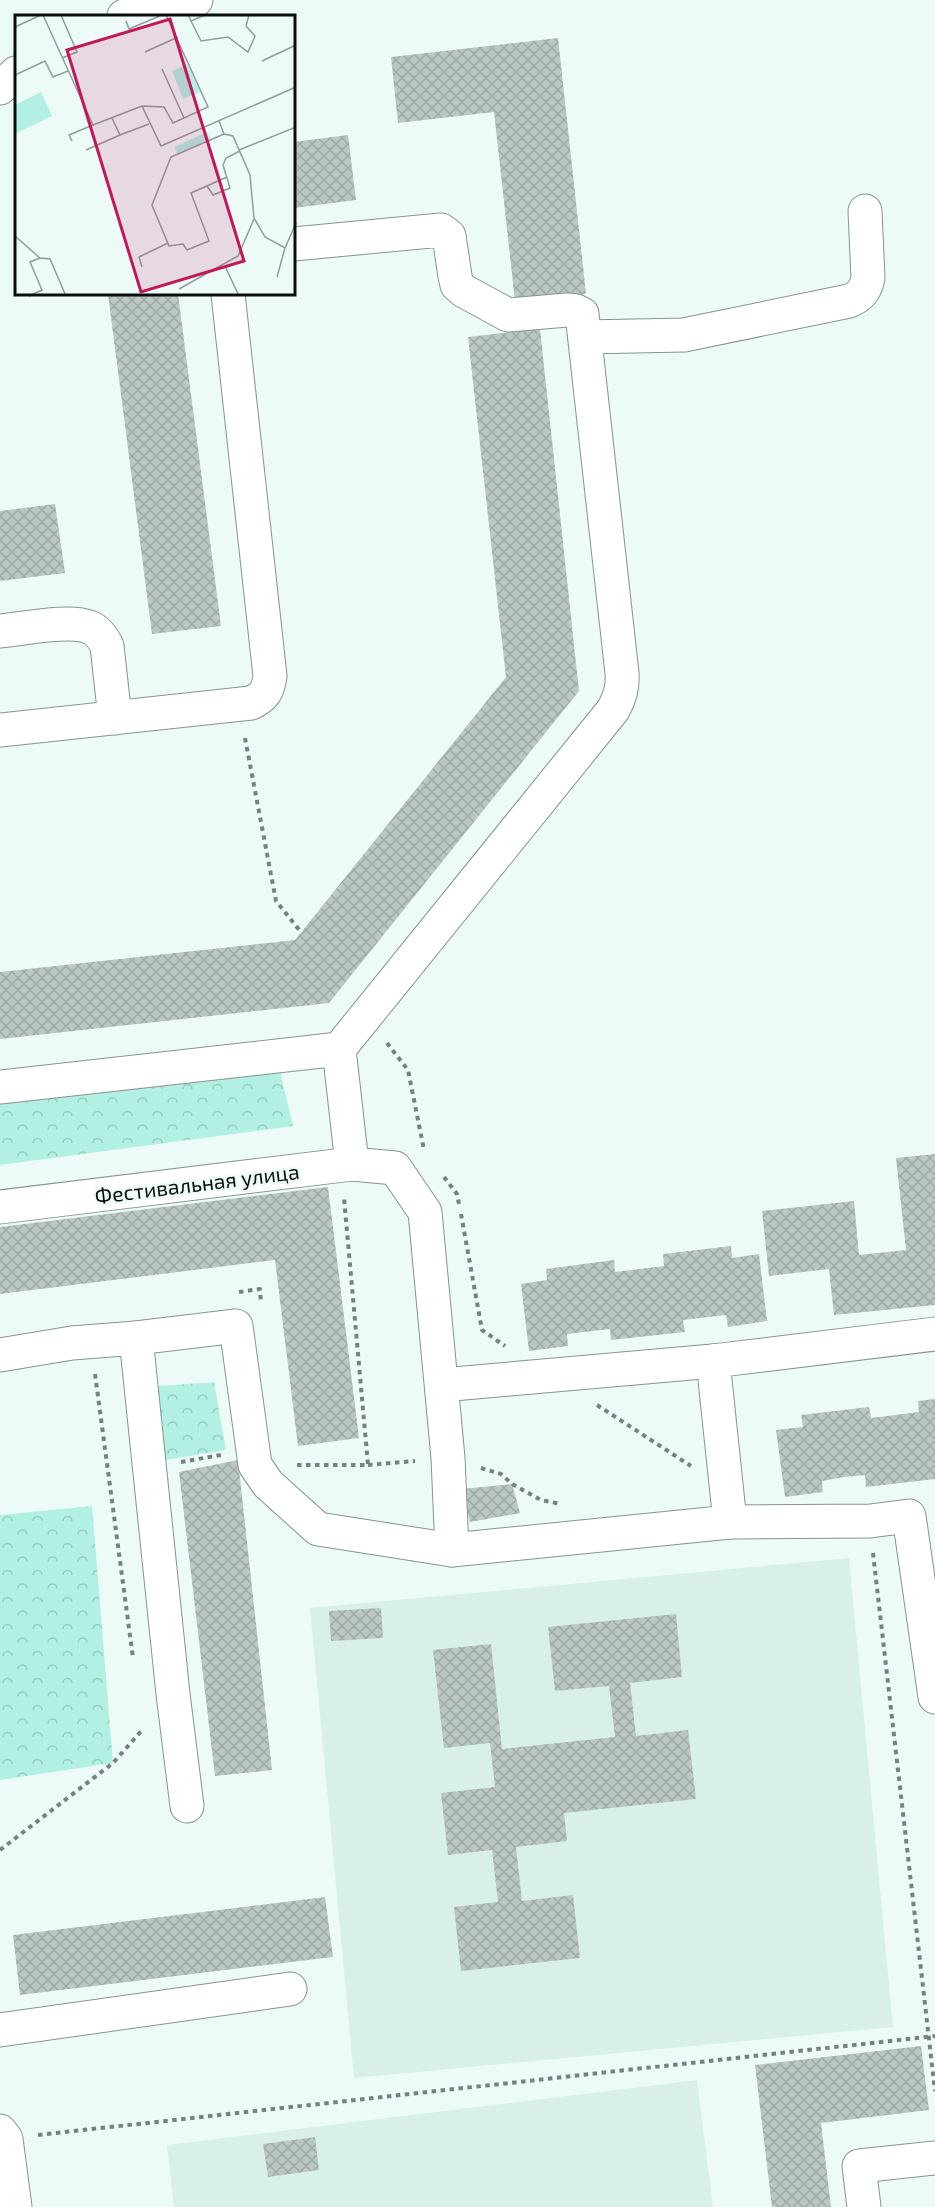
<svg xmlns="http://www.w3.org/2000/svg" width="935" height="2207" viewBox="0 0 935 2207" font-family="'Exo 2',sans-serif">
<defs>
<pattern id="park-crowns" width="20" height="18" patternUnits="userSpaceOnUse" patternTransform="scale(1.5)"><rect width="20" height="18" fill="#b1f0e2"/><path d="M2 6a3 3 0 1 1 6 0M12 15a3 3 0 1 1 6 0" fill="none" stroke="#97cdc1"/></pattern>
<pattern id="building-cross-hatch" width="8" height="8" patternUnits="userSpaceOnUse" patternTransform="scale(1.5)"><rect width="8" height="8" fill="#bac7c4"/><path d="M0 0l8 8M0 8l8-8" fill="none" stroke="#9faaa7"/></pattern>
</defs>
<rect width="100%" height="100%" fill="#edfbf8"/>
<!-- built -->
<g fill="#d9f0ea">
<polygon points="849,1558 893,2027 354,2078 310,1608"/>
<polygon points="697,2080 713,2207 174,2207 167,2145"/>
</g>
<!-- park -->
<g fill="url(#park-crowns)">
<polygon points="276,1055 293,1126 0,1165 0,1093"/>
<polygon points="214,1382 226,1450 159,1461 147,1387"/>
<polygon points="92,1506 113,1763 0,1780 0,1515"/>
</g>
<!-- building -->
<g fill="url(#building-cross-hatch)">
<polygon points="558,38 586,294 515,301 494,112 398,123 391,57"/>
<polygon points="348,135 356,200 294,208 294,142"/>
<polygon points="108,294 178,294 221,626 152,634"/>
<polygon points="540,329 579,691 329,1003 0,1039 0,972 295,940 506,677 468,337"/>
<polygon points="55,504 65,573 0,581 0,511"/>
<polygon points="935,1154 935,1305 834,1315 829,1269 769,1276 762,1211 854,1201 859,1255 906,1250 896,1158"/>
<polygon points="328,1187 359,1438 298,1446 275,1260 0,1294 0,1227"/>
<polygon points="731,1246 732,1258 759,1254 767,1321 728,1327 726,1315 683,1320 685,1332 611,1340 610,1329 567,1334 568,1346 529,1351 521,1284 547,1280 546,1269 614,1260 615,1272 664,1266 663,1254"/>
<polygon points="935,1399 935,1479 866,1487 865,1475 844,1477 822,1481 823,1492 785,1497 776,1430 803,1427 801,1415 869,1407 871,1418 919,1412 918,1401"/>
<polygon points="238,1460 272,1770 215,1776 179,1472"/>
<polygon points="512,1484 520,1513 470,1522 462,1489"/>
<polygon points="381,1608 383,1638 331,1641 329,1611"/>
<polygon points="676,1614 682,1677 630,1683 636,1736 688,1730 696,1799 564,1813 567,1841 516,1847 522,1901 573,1895 580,1958 461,1971 454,1907 498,1902 492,1850 448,1855 441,1793 495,1787 490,1743 444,1748 433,1650 491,1644 502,1749 615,1737 609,1686 555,1691 548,1627"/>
<polygon points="325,1897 333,1957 20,1995 13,1935"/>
<polygon points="921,2046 929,2110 821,2123 831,2207 772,2207 755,2065"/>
<polygon points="315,2137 319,2170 268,2177 263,2144"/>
</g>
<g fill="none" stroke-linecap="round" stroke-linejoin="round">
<!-- minor casing -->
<g stroke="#869390" stroke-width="35">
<g id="minor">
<polyline points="124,16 139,10 196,0"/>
<polyline points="0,88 16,73"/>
<path d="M585,337L684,335L849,301C861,296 865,291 868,278L865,211"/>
<path d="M0,631C23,629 69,619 89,627C98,630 103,638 107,646L115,718"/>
<path d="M0,730L251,703C264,697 268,691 270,676L228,294"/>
<polyline points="339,1049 352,1164"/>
<path d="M0,1087L339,1049L613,710C620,697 623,687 622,673L582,314L576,311L567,310L508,315L464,291L457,285L455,276L449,236L441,230L294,244"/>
<polyline points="0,1207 352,1164 395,1168 425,1212 448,1458 452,1550 730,1522 870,1521 909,1516 935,1697"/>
<polyline points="136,1338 173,1694 187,1806"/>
<polyline points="0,1355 72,1343 136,1338 236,1326 255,1465 268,1484 318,1529 452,1550"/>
<polyline points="442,1385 713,1361"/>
<polyline points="730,1522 713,1361 935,1334"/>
<polyline points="0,2030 290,1989"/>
<polyline points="0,2131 6,2139 15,2207"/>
<polyline points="864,2207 859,2166 935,2158"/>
</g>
</g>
<!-- path -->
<g stroke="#78817f" stroke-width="4" stroke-dasharray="4.5 4.5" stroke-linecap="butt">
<polyline points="245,738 276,901 301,932"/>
<polyline points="387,1043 408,1070 424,1150"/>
<polyline points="444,1177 457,1194 459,1204"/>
<polyline points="461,1214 482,1330 505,1346"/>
<polyline points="239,1292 260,1289 261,1303"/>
<polyline points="95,1374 133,1658"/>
<polyline points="597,1405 691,1466"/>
<polyline points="181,1462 221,1455"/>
<polyline points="297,1465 368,1465 344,1198"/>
<polyline points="368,1465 415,1461"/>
<polyline points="481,1468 501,1474 512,1484 541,1500 561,1504"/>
<polyline points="873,1553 935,2091"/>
<polyline points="0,1850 113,1763 143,1729"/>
<polyline points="38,2135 935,2036"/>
</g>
<!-- minor -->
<use href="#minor" stroke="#fff" stroke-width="33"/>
</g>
<g text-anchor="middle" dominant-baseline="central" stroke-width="5" stroke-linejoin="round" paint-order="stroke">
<!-- street labels -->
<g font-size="21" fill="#090e0d" stroke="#edfbf8">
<text transform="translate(197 1183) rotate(-7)">Фестивальная улица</text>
</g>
</g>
<!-- overview -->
<g transform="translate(15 15)">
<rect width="280" height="280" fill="#edfbf8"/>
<path d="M172,49L185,77L168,84L157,56ZM192,117L196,124L163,139L159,132Z" fill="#b1f0e2"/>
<path d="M26,77L37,101L0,119V90Z" fill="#b1f0e2"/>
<path fill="none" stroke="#929c9a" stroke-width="1.5" d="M28,0L78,110L127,91L146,131L281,72M46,0L62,37L47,43M173,0L176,6L190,0M111,6L114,14L147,0M176,6L186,26L213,22L233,37L240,21L231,11L234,0M0,12L26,0M130,37L163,22M247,46L281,30M147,54L169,103M0,60L30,46L38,62L53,56M127,91L149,92L158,108L193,92L151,0M204,106L209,119L218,121L235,160L239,203L250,222L270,233L281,208M209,119L156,142L137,190L154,231L168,229L172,235L194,226L176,178L212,162M105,120L134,109M57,126L54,120L78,110M71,135L105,120L97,103M224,135L281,112M192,171L198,180L215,173L208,150L211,143L225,136M0,221L25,243L35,244L51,281M210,251L224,281M127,252L124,242L153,228M262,262L270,233M164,274L223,241L239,204M14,281L27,275L15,247L25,243"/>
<path fill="#c2185b" fill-opacity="0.15" stroke="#c2185b" stroke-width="3" d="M155,4L229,246L126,277L52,35Z"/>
<rect width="280" height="280" fill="none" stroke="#090e0d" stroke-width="3"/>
</g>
</svg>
